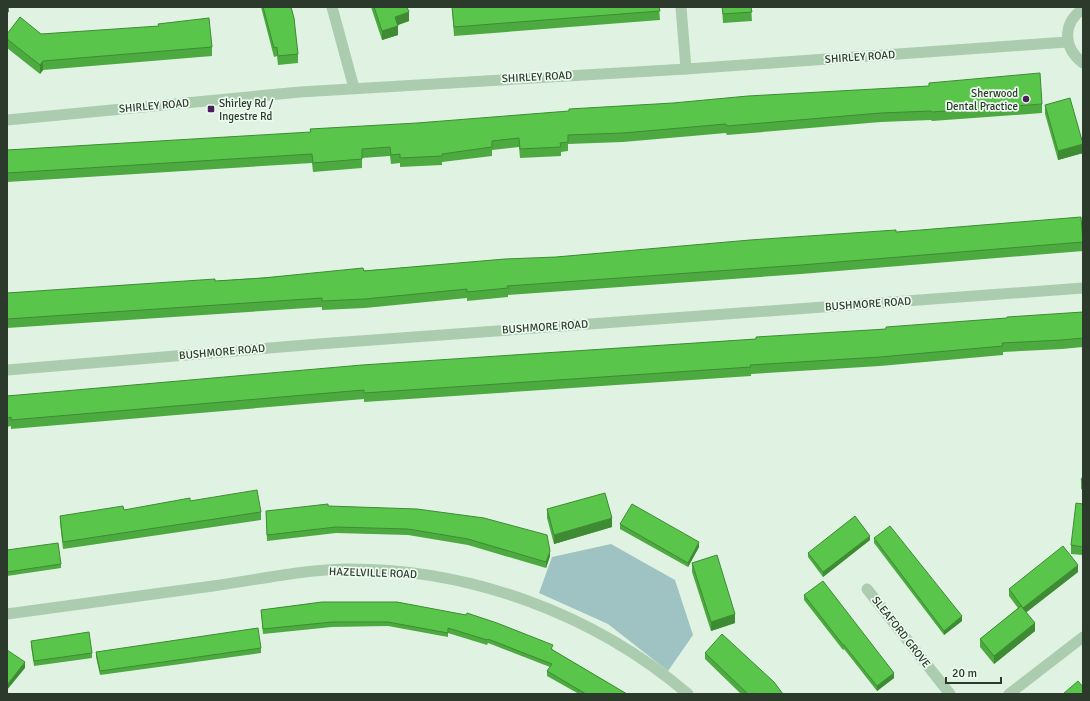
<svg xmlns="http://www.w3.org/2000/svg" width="1090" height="701" viewBox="0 0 1090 701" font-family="Signika,sans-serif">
<rect width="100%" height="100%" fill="#e0f3e3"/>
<!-- green -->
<polygon fill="#9fc3c2" points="611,544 675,580 693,635 668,671 608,624 539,593 552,557"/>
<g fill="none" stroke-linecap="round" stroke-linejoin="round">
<!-- minor -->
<g stroke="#abccae" stroke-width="11">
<polyline points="332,7 354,88"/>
<polyline points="681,7 686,69"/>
<polyline points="7,370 318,344 1083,288"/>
<polyline points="867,589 950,694"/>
<path d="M7,614C76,605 144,595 213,586C257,580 300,570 345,569C469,568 593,613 688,694"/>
<polyline points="1009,694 1083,637"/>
</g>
<!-- tertiary -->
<g stroke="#abccae" stroke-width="11">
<path d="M1083,9C1062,23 1063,48 1083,63"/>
<polyline points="7,120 300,92 686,69 1067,42"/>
</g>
</g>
<!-- wall -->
<g fill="#4daa40">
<polygon points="261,7 291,7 298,54 298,63 278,65 277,56 274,57"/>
<polygon points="371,7 407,7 409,21 398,25 398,35 382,40"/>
<polygon points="452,7 659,7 660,20 454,36"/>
<polygon points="722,7 751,7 752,21 723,23"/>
<polygon points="7,34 41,34 212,47 212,56 43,70 40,74 7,48"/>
<polygon points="1042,104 1042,113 932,121 931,120 881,122 727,135 726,133 623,142 568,144 568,151 561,152 561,156 520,158 519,147 492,150 492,156 442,162 442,165 400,167 400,163 391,164 390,156 362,158 362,168 313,172 312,163 7,182 7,150"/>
<polygon points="1045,105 1083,153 1058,160 1045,114"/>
<polygon points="896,232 1083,242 1083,251 801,274 508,295 508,297 467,301 467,298 365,308 322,310 322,307 7,328 7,293 215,281 556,257"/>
<polygon points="1083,312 1083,347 1062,349 1003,352 1003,355 880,366 751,374 751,376 364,402 364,399 11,429 11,426 7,427 7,396 756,339 886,329"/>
<polygon points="1083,476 1083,490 1081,489 1081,480"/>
<polygon points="190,501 261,512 261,520 63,549 60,523 60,516 124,510"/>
<polygon points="1083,504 1083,555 1071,554 1071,545"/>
<polygon points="328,506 550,556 546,568 468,545 408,535 336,533 267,541 266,511"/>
<polygon points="547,509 612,527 554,544 547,518"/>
<polygon points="620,524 699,547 688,567 620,529"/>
<polygon points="874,538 962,621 944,635 874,543"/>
<polygon points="870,540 823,577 808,557 808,553"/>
<polygon points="7,550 61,564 61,568 7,576"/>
<polygon points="692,563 735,623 711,631 692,572"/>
<polygon points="1078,572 1026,612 1035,631 994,664 980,647 980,639 1018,608 1009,596 1009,589"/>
<polygon points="804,595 894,678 877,691 844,649 843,650 804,600"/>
<polygon points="322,602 553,649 553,650 627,694 579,694 547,676 547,671 550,667 488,643 487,645 448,633 448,637 388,626 332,627 263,634 261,610"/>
<polygon points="31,641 92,653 92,658 34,666 31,646"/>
<polygon points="261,648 261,653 100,675 96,657 96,652"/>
<polygon points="705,653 783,694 741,694 705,659"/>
</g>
<!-- shaded-wall -->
<g fill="#3e8b34">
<polygon points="7,7 9,7 9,12 7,13"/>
<polygon points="409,12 409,21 395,26 395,17"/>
<polygon points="398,26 398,35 382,40 382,31"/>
<polygon points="43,61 43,70 40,74 40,65"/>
<polygon points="1083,144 1083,153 1058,160 1058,151"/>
<polygon points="612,518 612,527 554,544 554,535"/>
<polygon points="870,536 870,540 823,577 823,572"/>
<polygon points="699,542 699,547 688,567 688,563"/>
<polygon points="550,551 550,556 546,568 546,562"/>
<polygon points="1078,565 1078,572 1023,615 1023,608"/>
<polygon points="735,614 735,623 711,631 711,622"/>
<polygon points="962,616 962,621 944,635 944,631"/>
<polygon points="1035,623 1035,631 994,664 994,656"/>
<polygon points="25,662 25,668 7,690 7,685"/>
<polygon points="894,673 894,678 877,691 877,686"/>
</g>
<!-- building -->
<g fill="#59c64b" stroke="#3e8b34">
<polygon points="263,7 291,7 294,18 298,54 278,56 277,47 274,48"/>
<polygon points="374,7 407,7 409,12 395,17 398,26 382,31"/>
<polygon points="452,7 659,7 660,11 454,27"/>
<polygon points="722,7 751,7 752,12 723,14"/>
<polygon points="20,17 41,34 159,26 158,24 209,18 212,47 43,61 40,65 7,39 7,34"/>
<polygon points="1040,73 1042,104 932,112 931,111 881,113 727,126 726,124 623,133 568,135 568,142 560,143 561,147 520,149 519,138 492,141 492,147 442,154 442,156 400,158 400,154 391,155 390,147 362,149 362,159 313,163 312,154 7,173 7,150 311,132 310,129 417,123 569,111 569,109 673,103 748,96 929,86 929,83"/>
<polygon points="1070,98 1083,144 1058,151 1045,105"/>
<polygon points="1081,217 1083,242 801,265 507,286 508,288 467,292 467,289 365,299 322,301 322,298 7,319 7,293 215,279 215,281 263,278 363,268 364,271 505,259 556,257 750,240 896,230 896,232"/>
<polygon points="1083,312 1083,338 1062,340 1002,343 1003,346 880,357 750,365 751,367 364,393 364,390 11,420 11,417 7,418 7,396 362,365 756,339 756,337 886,329 886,327 1007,318 1007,317"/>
<polygon points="1083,476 1083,481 1081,480"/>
<polygon points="257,490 261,512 63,542 60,516 123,506 124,510 190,498 190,501"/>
<polygon points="605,493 612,518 554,535 547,509"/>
<polygon points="1076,503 1083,504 1083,547 1071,545"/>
<polygon points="328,504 328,506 417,509 484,518 547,535 550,551 546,562 468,539 408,529 336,527 267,535 266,511"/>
<polygon points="632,504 699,542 688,563 620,524"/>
<polygon points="855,516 870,536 823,572 808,553"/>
<polygon points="890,526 962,616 944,631 874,538"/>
<polygon points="58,543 61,564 7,572 7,550"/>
<polygon points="1063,546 1078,565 1023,608 1009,589"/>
<polygon points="717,555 735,614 711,622 692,563"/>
<polygon points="823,581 894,673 877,686 844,645 843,645 804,595"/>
<polygon points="322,602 397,602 466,615 467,613 497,623 553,645 551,649 627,694 586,694 547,671 552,664 488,639 487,640 448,628 448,633 388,622 332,622 263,629 261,610"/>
<polygon points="1021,606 1035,623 994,656 980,639"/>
<polygon points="258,628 261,648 100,671 96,652"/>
<polygon points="89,632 92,653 34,661 31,641"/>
<polygon points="722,634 774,682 783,694 754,694 753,693 751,694 748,694 705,653"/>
<polygon points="7,650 25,662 7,685"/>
<polygon points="1078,681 1083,687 1083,694 1063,694"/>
</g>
<!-- markers -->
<g fill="#4a1f5c" stroke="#edfaef" stroke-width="1.5">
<circle cx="1026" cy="99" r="4"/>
<rect x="207" y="105" width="8" height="8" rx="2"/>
</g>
<g text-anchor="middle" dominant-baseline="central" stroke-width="3.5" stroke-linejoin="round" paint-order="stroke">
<!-- street labels -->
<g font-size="11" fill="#2b3a2a" stroke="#edfaef">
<text transform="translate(860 57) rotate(-4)">SHIRLEY ROAD</text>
<text transform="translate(537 77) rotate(-3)">SHIRLEY ROAD</text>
<text transform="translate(154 106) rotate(-5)">SHIRLEY ROAD</text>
<text transform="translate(868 304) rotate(-4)">BUSHMORE ROAD</text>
<text transform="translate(545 327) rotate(-4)">BUSHMORE ROAD</text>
<text transform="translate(222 352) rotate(-5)">BUSHMORE ROAD</text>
<text transform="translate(373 573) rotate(2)">HAZELVILLE ROAD</text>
<text transform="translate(901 632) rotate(52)">SLEAFORD GROVE</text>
</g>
<!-- poi labels -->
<g font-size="11" fill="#2b3a2a" stroke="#edfaef" text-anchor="end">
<text x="1018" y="93">Sherwood<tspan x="1018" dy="13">Dental Practice</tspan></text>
<text x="219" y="103" text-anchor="start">Shirley Rd /<tspan x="219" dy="13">Ingestre Rd</tspan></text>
</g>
</g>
<!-- border -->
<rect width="1090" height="701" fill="none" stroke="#2b3a2a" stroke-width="16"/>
<!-- scale -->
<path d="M946 677v6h55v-6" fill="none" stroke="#2b3a2a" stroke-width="2"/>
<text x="952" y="677" font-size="12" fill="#2b3a2a" stroke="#edfaef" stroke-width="3" paint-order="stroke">20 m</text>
</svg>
